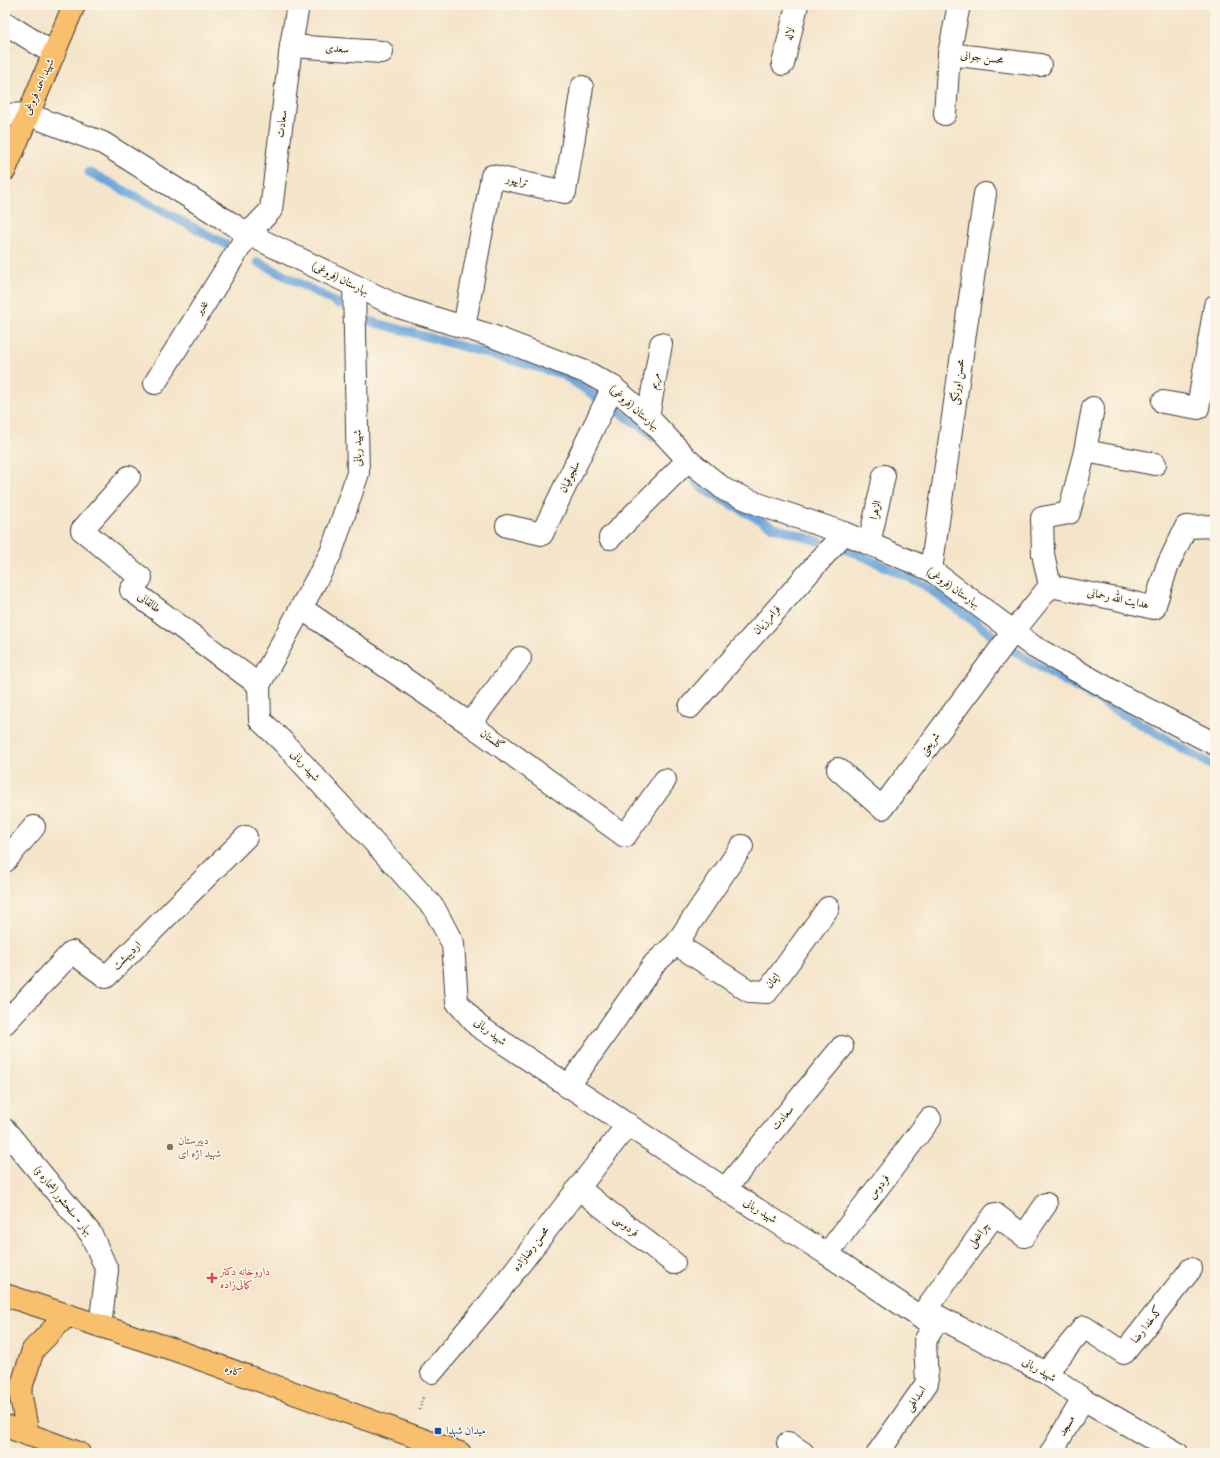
<svg xmlns="http://www.w3.org/2000/svg" width="1220" height="1458" viewBox="0 0 1220 1458" font-family="'IM FELL English',Amiri,serif">
<defs>
<pattern id="building-back-hatch" width="6" height="6" patternUnits="userSpaceOnUse"><rect width="6" height="6" fill="#baa3d2"/><path d="M-1 5l2 2M0 0l6 6M5-1l2 2" fill="none" stroke="#9684aa"/></pattern>
</defs>
<rect width="100%" height="100%" fill="#fcf5e5"/>
<filter id="ink" filterUnits="userSpaceOnUse"><feTurbulence type="fractalNoise" baseFrequency=".025" numOctaves="2"/><feDisplacementMap in="SourceGraphic" scale="8" xChannelSelector="R" yChannelSelector="G"/><feConvolveMatrix kernelMatrix="1 2 1 2 8 2 1 2 1" color-interpolation-filters="sRGB"/></filter>
<filter id="wash" filterUnits="userSpaceOnUse"><feTurbulence type="fractalNoise" baseFrequency=".012" numOctaves="4" result="noise"/><feDisplacementMap in="SourceGraphic" scale="16" xChannelSelector="R" yChannelSelector="G"/><feGaussianBlur stdDeviation="0.9" result="paint"/><feColorMatrix in="noise" values="0 0 0 0 0 0 0 0 0 0 0 0 0 0 0 0 0 1.4 0 .05"/><feComposite in="paint" operator="in"/></filter>
<g filter="url(#wash)">
<rect width="100%" height="100%" fill="#f4e4c9"/>
<g fill="none" stroke-linecap="round" stroke-linejoin="round">
<!-- stream -->
<g stroke="#6ba5db" stroke-width="9">
<polyline points="89,172 225,244"/>
<polyline points="258,262 339,304"/>
<polyline points="369,321 562,374 646,430 653,437"/>
<polyline points="684,469 703,489 773,527 856,553 924,585 1023,657 1215,767"/>
</g>
</g>
<g id="blocks">
<!-- building -->
<polygon fill="url(#building-back-hatch)" points="5,47 10,50 5,63"/>
</g>
</g>
<g filter="url(#ink)">
<use href="#blocks" fill-opacity="0" stroke="#3c3a36" stroke-width="1"/>
<g fill="none" stroke-linecap="round" stroke-linejoin="round">
<!-- minor casing -->
<g stroke="#3c3a36" stroke-width="24">
<g id="minor">
<polyline points="959,5 949,54 1040,65"/>
<polyline points="5,23 54,54"/>
<polyline points="291,46 382,52"/>
<polyline points="783,64 797,5"/>
<polyline points="945,114 949,54"/>
<polyline points="5,115 27,114 103,143 248,234 399,307 492,336 588,373 613,387 648,417 688,460 725,490 758,504 844,533 931,570 1034,647 1127,699 1215,744"/>
<polyline points="354,286 358,473 331,553 259,685 260,720 283,742 434,908 453,944 457,1002 478,1026 725,1189 827,1254 920,1317 939,1317 1046,1373 1083,1399 1177,1453"/>
<polyline points="464,327 492,176 565,192 582,87"/>
<polyline points="155,383 248,234 271,210 291,46 298,5"/>
<polyline points="1163,402 1198,408 1215,306"/>
<polyline points="648,417 661,344"/>
<polyline points="1085,451 1155,464"/>
<polyline points="129,477 82,530 141,578 131,590 259,685"/>
<polyline points="507,526 542,534 613,387"/>
<polyline points="610,538 688,460"/>
<polyline points="869,544 884,476"/>
<polyline points="931,570 985,194"/>
<polyline points="1050,586 1043,554 1042,518 1069,513 1085,451 1093,408"/>
<polyline points="301,608 470,724 625,836 665,780"/>
<polyline points="690,707 844,533"/>
<polyline points="470,724 520,658"/>
<polyline points="838,769 882,808 1013,632 1050,586 1117,599 1154,608 1167,567 1186,527 1215,526"/>
<polyline points="5,861 34,827"/>
<polyline points="676,944 742,846"/>
<polyline points="5,1023 72,952 106,977 246,837"/>
<polyline points="568,1087 654,964 676,944 749,991 767,992 828,908"/>
<polyline points="5,1130 91,1234 107,1270 100,1326"/>
<polyline points="578,1188 674,1263"/>
<polyline points="725,1189 842,1047"/>
<polyline points="827,1254 930,1119"/>
<polyline points="920,1317 995,1214 1024,1236 1046,1204"/>
<polyline points="432,1372 489,1304 628,1124"/>
<polyline points="1046,1373 1084,1327 1124,1353 1191,1269"/>
<polyline points="788,1443 803,1453"/>
<polyline points="878,1453 927,1383 925,1341 939,1317"/>
<polyline points="1051,1453 1083,1399"/>
</g>
</g>
<!-- major casing -->
<g stroke="#3c3a36" stroke-width="24">
<g id="major">
<polyline points="5,170 74,5"/>
<polyline points="5,1295 175,1350 460,1453"/>
<polyline points="5,1426 79,1453"/>
<polyline points="28,1435 20,1391 33,1350 67,1315"/>
</g>
</g>
<!-- path -->
<polyline stroke="#3c3a36" stroke-width="2.5" stroke-dasharray="1 3" stroke-linecap="butt" points="419,1410 423,1397"/>
<!-- minor -->
<use href="#minor" stroke="#fff" stroke-width="22"/>
<!-- major -->
<use href="#major" stroke="#f8bf6c" stroke-width="22"/>
</g>
</g>
<!-- markers -->
<circle fill="#8d6e63" stroke="#fcf5e5" stroke-width="1.5" cx="170" cy="1147" r="4"/>
<path fill="#e0444e" stroke="#fcf5e5" stroke-width="1.5" d="M210 1272h4v4h4v4h-4v4h-4v-4h-4v-4h4z"/>
<rect fill="#1a4fb4" stroke="#fcf5e5" stroke-width="1.5" x="434" y="1427" width="8" height="8" rx="2"/>
<g text-anchor="middle" dominant-baseline="central" stroke-width="3" stroke-linejoin="round" paint-order="stroke">
<!-- street labels -->
<g font-size="11" fill="#1c1c1c" stroke="#fcf5e5">
<text transform="translate(790 34) rotate(-77)">لاله</text>
<text transform="translate(337 49) rotate(4)">سعدی</text>
<text transform="translate(982 58) rotate(7)">محسن جوانی</text>
<text transform="translate(39 87) rotate(-66)">شهید احمد فروغی</text>
<text transform="translate(282 124) rotate(-83)">سعادت</text>
<text transform="translate(517 181) rotate(13)">ترایپور</text>
<text transform="translate(340 279) rotate(26)">بهارستان (فروغی)</text>
<text transform="translate(202 308) rotate(-58)">غدیر</text>
<text transform="translate(655 381) rotate(-79)">مریم</text>
<text transform="translate(958 382) rotate(-82)">محسن اورنگی</text>
<text transform="translate(634 408) rotate(41)">بهارستان (فروغی)</text>
<text transform="translate(358 448) rotate(-91)">شهید ربانی</text>
<text transform="translate(570 477) rotate(-64)">سلجوقیان</text>
<text transform="translate(876 510) rotate(-77)">الزهرا</text>
<text transform="translate(953 588) rotate(35)">بهارستان (فروغی)</text>
<text transform="translate(1118 599) rotate(12)">هدایت الله رحمانی</text>
<text transform="translate(149 603) rotate(37)">طالقانی</text>
<text transform="translate(767 620) rotate(-48)">فرامرزیان</text>
<text transform="translate(492 740) rotate(36)">گلستان</text>
<text transform="translate(930 744) rotate(-53)">شریعتی</text>
<text transform="translate(305 766) rotate(48)">شهید ربانی</text>
<text transform="translate(127 956) rotate(-45)">اردیبهشت</text>
<text transform="translate(773 981) rotate(-51)">ایمان</text>
<text transform="translate(490 1032) rotate(37)">شهید ربانی</text>
<text transform="translate(783 1118) rotate(-50)">سعادت</text>
<text transform="translate(879 1187) rotate(-53)">فردوس</text>
<text transform="translate(63 1201) rotate(51)">بهار - سلحشور (شماره 3)</text>
<text transform="translate(760 1211) rotate(32)">شهید ربانی</text>
<text transform="translate(626 1226) rotate(38)">فردوسی</text>
<text transform="translate(979 1235) rotate(-54)">چراغعلی</text>
<text transform="translate(531 1249) rotate(-53)">محسن رضازاده</text>
<text transform="translate(1147 1325) rotate(-52)">کدخدا رضا</text>
<text transform="translate(1039 1370) rotate(30)">شهید ربانی</text>
<text transform="translate(233 1371) rotate(20)">کاوه</text>
<text transform="translate(916 1399) rotate(-55)">اسدالهی</text>
<text transform="translate(1067 1426) rotate(-60)">مسجد</text>
</g>
<!-- education labels -->
<g font-size="11" fill="#785e54" stroke="#fcf5e5" text-anchor="start">
<text x="178" y="1141">دبیرستان<tspan x="178" dy="13">شهید اژه ای</tspan></text>
</g>
<!-- health labels -->
<g font-size="11" fill="#be3a42" stroke="#fcf5e5" text-anchor="start">
<text x="220" y="1272">داروخانه دکتر<tspan x="220" dy="13">کمالی‌زاده</tspan></text>
</g>
<!-- transit labels -->
<g font-size="11" fill="#164399" stroke="#fcf5e5" text-anchor="start">
<text x="446" y="1431">میدان شهدا</text>
</g>
</g>
<!-- margin -->
<rect width="1220" height="1458" fill="none" stroke="#fcf5e5" stroke-width="20"/>
</svg>
